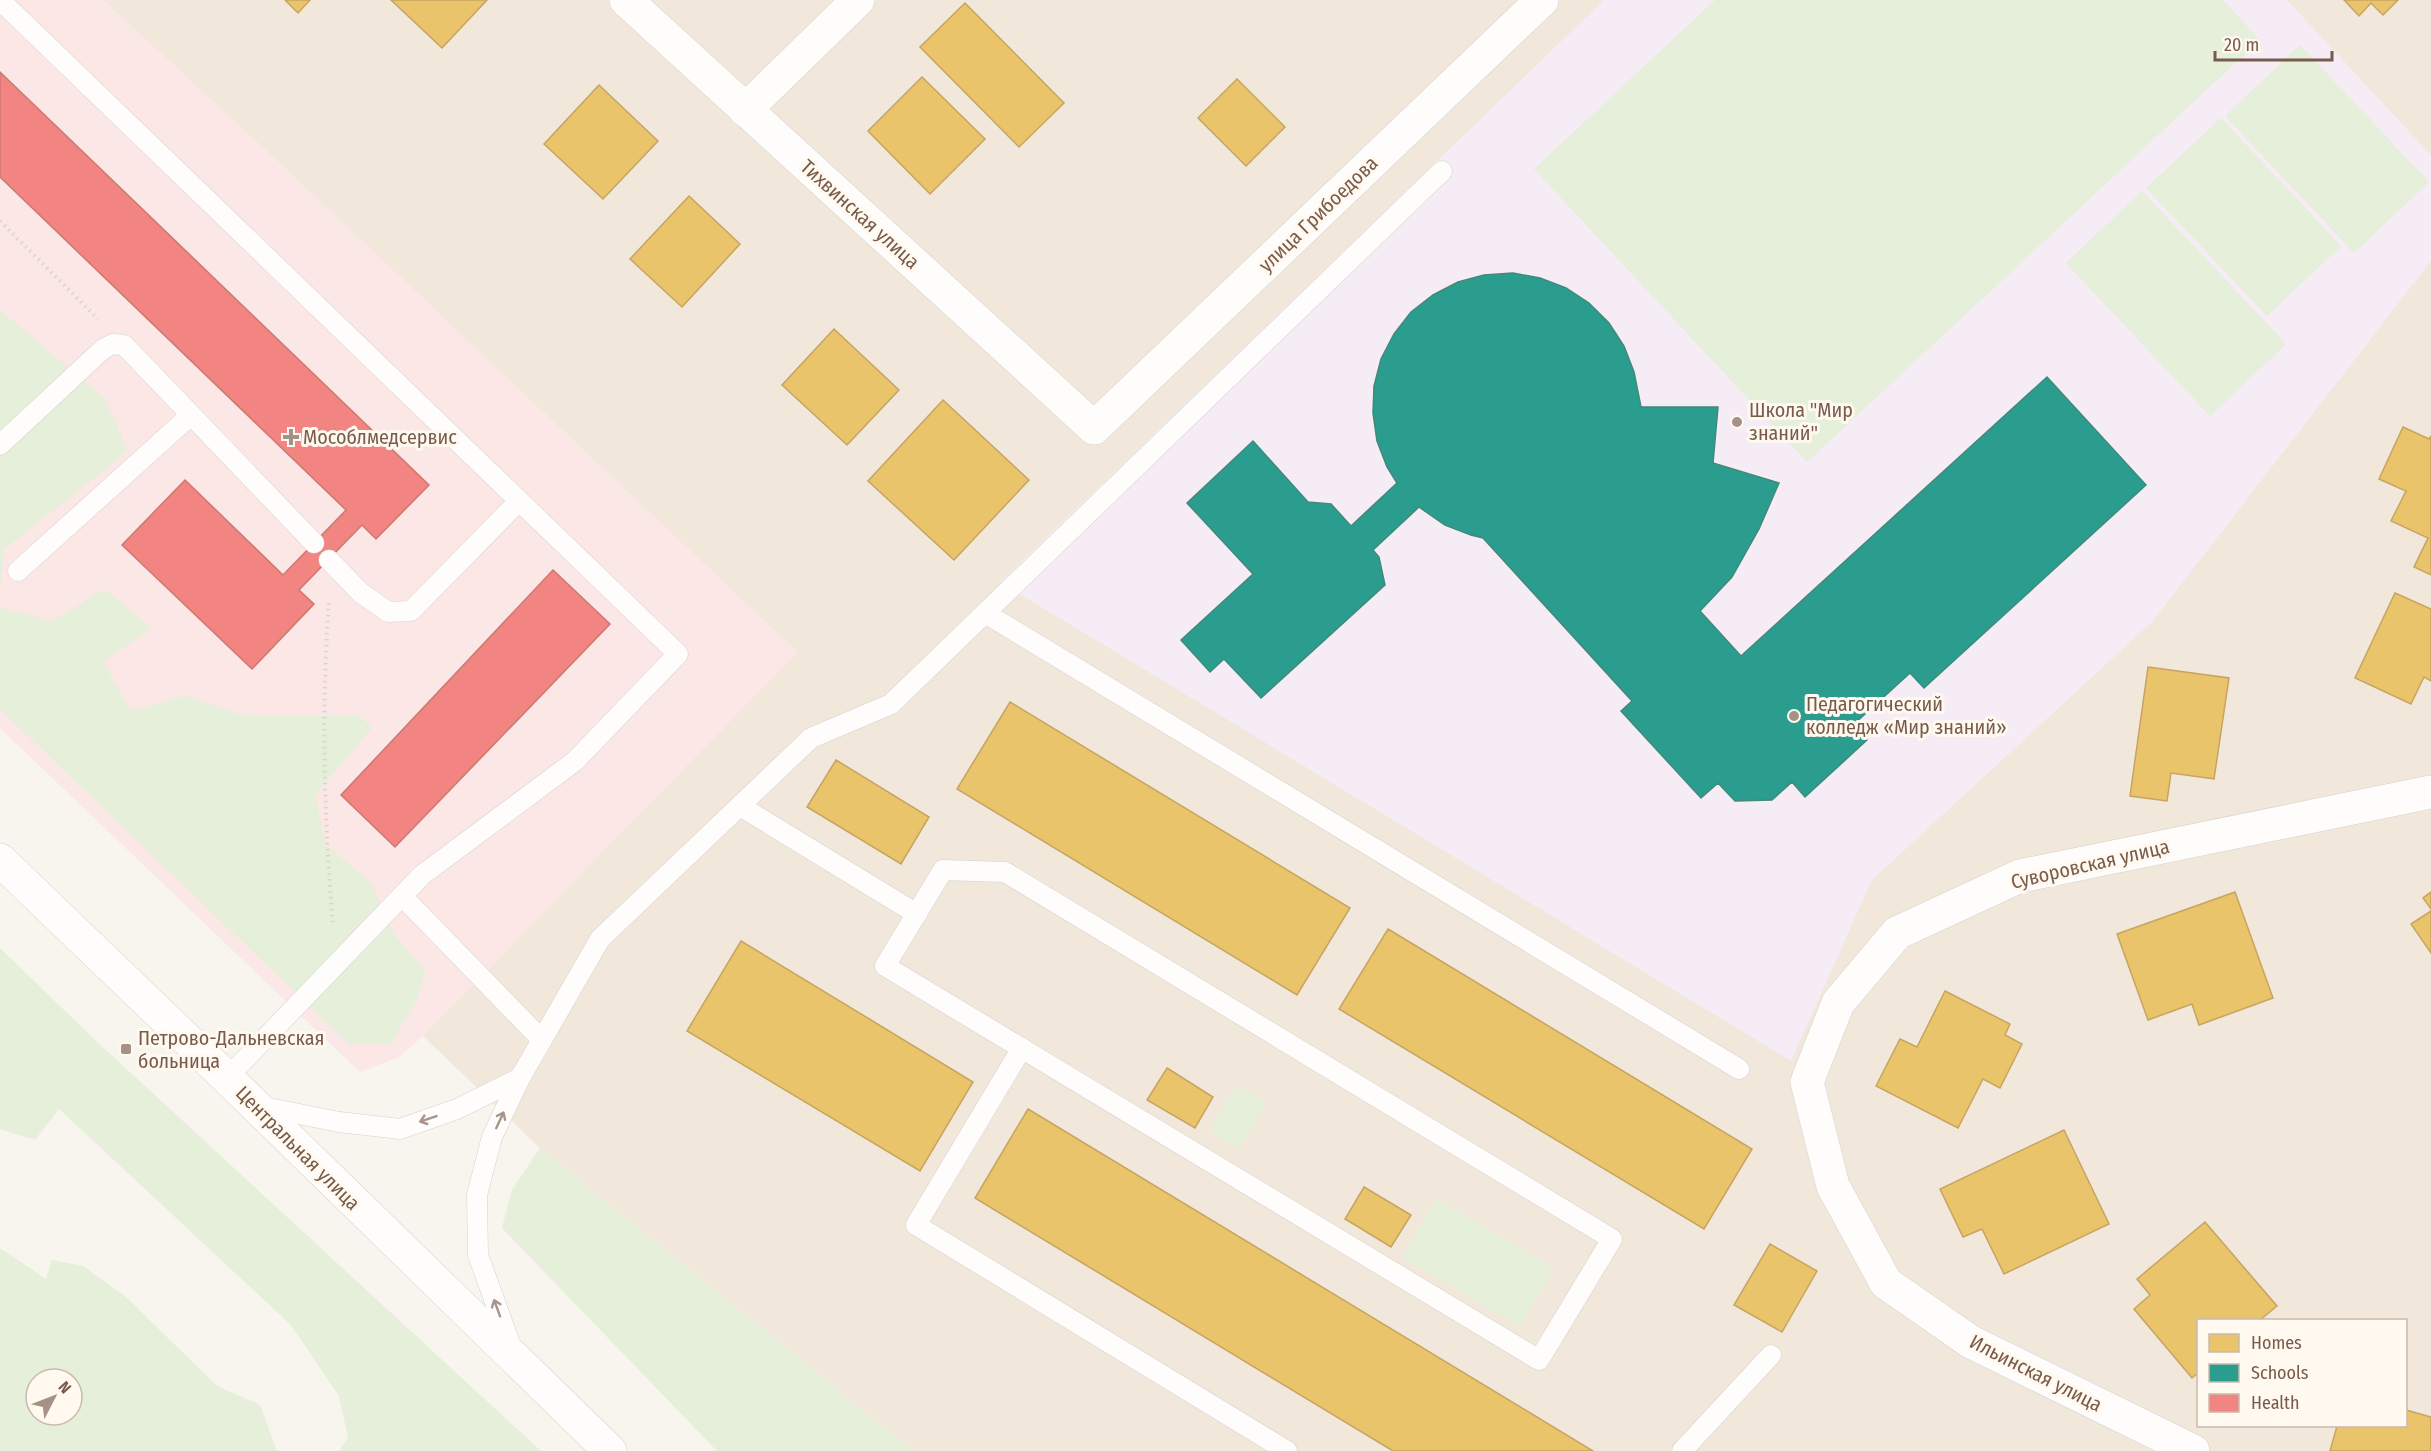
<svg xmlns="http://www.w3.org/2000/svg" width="2431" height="1451" viewBox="0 0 2431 1451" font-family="'Fira Sans Condensed',sans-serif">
<rect width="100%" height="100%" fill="#f8f4ee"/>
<!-- residential -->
<path fill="#f1e7db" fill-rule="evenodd" d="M103,0H2431V1451H913L540,1148L423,1036L797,652ZM2198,1320H2406V1426H2198Z"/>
<!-- education -->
<polygon fill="#f5ecf5" points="1604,0 2287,0 2431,155 2431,261 2152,622 1872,880 1791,1061 1000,582"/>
<!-- medical -->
<polygon fill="#fae7e6" points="0,0 103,0 263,147 798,652 423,1036 399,1057 360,1072 0,728"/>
<!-- green -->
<g fill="#e5efd9" fill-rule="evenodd">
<polygon points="1715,0 2223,0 2260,40 1807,462 1534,169"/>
<polygon points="2300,45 2429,182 2354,253 2225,116"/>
<polygon points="2221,118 2341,246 2267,316 2146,188"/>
<polygon points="2142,191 2286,344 2210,416 2066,263"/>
<polygon points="0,310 105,399 128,451 4,549 0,588"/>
<polygon points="104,589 152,628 103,662 131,711 186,696 241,715 359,716 372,728 315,795 326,845 371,883 395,936 425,970 418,997 391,1044 349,1044 0,709 0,608 53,621"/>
<polygon points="0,948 95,1040 541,1451 339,1451 348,1438 339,1396 291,1325 59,1109 35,1140 0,1129"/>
<polygon points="1237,1085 1267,1103 1239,1149 1209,1131"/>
<polygon points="540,1148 913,1451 717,1451 502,1228 512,1190"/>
<polygon points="1436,1199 1554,1268 1520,1326 1402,1258"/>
<path d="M0,1248L46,1279L52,1260L83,1266L125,1296L217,1386L260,1405L277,1451H0ZM36,1379H72V1415H36Z"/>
</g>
<!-- homes -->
<g fill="#e9c46a" stroke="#c7a461" stroke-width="1.5">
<polygon points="285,0 310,0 298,13"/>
<polygon points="391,0 487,0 442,48"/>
<polygon points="2344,0 2398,0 2383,15 2371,3 2359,16"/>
<polygon points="965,3 1064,103 1019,147 920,47"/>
<polygon points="922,77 985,139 930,194 868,131"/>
<polygon points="1237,79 1285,127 1246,166 1198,118"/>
<polygon points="599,85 658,141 603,199 544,144"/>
<polygon points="689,196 740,244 682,307 630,259"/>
<polygon points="834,329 899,390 847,445 782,385"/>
<polygon points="943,400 1029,480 954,560 868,481"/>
<polygon points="2403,427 2429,439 2431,436 2431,575 2414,567 2428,538 2391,521 2406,491 2379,479"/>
<polygon points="2395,593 2431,609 2431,681 2424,677 2411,704 2355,678"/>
<polygon points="2148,667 2229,678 2214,779 2171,773 2167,801 2130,796"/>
<polygon points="1010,702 1350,908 1297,995 957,789"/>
<polygon points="836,760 929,817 901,864 807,807"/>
<polygon points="2235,892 2273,998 2199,1025 2192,1004 2148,1020 2117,934"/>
<polygon points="2431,892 2431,909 2423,898"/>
<polygon points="2431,911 2431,953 2411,924"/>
<polygon points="1388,929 1752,1149 1704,1229 1339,1009"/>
<polygon points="741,941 973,1082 920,1171 687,1031"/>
<polygon points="1945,991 2010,1024 2005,1035 2022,1044 2000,1088 1983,1079 1958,1128 1876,1086 1900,1039 1917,1047"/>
<polygon points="1167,1068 1213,1097 1195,1128 1147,1100"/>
<polygon points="1028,1109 1593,1451 1393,1451 975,1198"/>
<polygon points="2064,1130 2109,1224 2004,1274 1982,1229 1963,1237 1940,1189"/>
<polygon points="1364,1187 1411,1215 1391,1247 1345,1219"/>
<polygon points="2205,1222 2277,1306 2260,1320 2198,1320 2198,1373 2192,1378 2134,1309 2150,1295 2137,1279"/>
<polygon points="1770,1244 1817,1271 1782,1332 1734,1305"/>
<polygon points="2406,1410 2431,1417 2431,1451 2330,1451 2337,1426 2406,1426"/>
</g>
<!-- schools -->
<polygon fill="#2a9d8f" stroke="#41897b" stroke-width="1.5" points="1513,273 1540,278 1566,288 1589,303 1609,323 1624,346 1634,372 1641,407 1718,407 1713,463 1779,483 1759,529 1732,577 1700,611 1741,656 2047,377 2146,485 1924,688 1910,673 1853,725 1867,740 1805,797 1792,782 1772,800 1735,801 1718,783 1701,798 1621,711 1632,701 1483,538 1471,535 1445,525 1419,507 1373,550 1379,557 1385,585 1261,698 1224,659 1210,672 1181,640 1253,574 1187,503 1253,441 1308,502 1331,504 1351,526 1397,483 1387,467 1377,441 1373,413 1374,386 1381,359 1394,334 1411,312 1433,295 1458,282 1484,275"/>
<!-- health -->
<g fill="#f28482" stroke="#cd7872" stroke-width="1.5">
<polygon points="0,72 429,485 376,539 362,525 299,590 314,604 252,669 122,545 185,480 283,575 346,510 0,177"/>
<polygon points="553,570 610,624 395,847 341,795"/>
</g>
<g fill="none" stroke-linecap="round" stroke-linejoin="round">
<!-- lane casing -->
<g stroke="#d7d1cc" stroke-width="21">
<g id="lane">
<polyline points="0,0 678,654 575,761 422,875 227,1078"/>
<polyline points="0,445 103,349 113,344 124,345 314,543"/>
<polyline points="329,560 361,593 388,612 411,611 519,501"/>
<polyline points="18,571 191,415"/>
<polyline points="985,613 1739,1069"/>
<polyline points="740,806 917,914"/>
<polygon points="943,870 1005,872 1612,1239 1539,1360 885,966"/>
<polyline points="402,896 542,1040"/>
<polyline points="1022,1048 916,1225 1287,1451"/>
<polyline points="259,1106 339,1122 400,1129 457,1109 520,1078"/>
<polyline points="512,1349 478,1255 477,1195 492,1137 520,1078 600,939 811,738 891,704 1442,171"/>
<polyline points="1682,1451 1771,1355"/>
</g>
</g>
<!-- street casing -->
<g stroke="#d7d1cc" stroke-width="34">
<g id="street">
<polyline points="626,0 1094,428 1542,0"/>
<polyline points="745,110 858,0"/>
<polyline points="2193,1451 1971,1342 1886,1283 1833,1186 1807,1082 1838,1003 1897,933 2020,876 2431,792"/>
</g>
</g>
<!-- secondary casing -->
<g stroke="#d8d0ca" stroke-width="34">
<polyline id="secondary" points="0,860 227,1078 610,1451"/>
</g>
<!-- path -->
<g stroke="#dad3ce" stroke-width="4" stroke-dasharray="1.5 4.5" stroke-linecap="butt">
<polyline points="0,221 98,319"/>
<path d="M329,603C321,707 324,820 333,925"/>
</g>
<!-- lane -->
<use href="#lane" stroke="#fefdfc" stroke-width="20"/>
<!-- street -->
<use href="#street" stroke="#fefdfc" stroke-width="33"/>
<!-- secondary -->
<use href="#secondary" stroke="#fefdfc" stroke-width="33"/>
</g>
<!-- one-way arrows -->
<defs><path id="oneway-shaft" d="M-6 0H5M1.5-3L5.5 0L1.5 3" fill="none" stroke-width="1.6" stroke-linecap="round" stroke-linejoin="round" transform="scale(1.5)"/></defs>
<g stroke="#a7948a">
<use href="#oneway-shaft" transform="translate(428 1119) rotate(161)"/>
<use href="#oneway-shaft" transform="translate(500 1120) rotate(-65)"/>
<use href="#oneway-shaft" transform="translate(497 1308) rotate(-110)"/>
</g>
<!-- markers -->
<g fill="#a59185" stroke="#fff9f0" stroke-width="2">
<circle cx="1737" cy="422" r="6"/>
<path d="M288 428h6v6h6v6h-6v6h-6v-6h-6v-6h6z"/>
<circle cx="1794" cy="716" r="6"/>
<rect x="120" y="1043" width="12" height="12" rx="3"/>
</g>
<g text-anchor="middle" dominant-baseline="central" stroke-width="6" stroke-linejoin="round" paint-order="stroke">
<!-- street labels -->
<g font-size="20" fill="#785b4c" stroke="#fff9f0">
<text transform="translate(860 214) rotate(42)">Тихвинская улица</text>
<text transform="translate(1318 214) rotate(-44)">улица Грибоедова</text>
<text transform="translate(2090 864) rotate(-13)">Суворовская улица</text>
<text transform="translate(298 1148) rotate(45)">Центральная улица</text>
<text transform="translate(2036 1373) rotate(27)">Ильинская улица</text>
</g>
<!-- poi labels -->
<g font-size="20" fill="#785b4c" stroke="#fff9f0" text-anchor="start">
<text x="1749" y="410">Школа "Мир<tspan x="1749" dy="23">знаний"</tspan></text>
<text x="303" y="437">Мособлмедсервис</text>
<text x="1806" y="704">Педагогический<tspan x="1806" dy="23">колледж «Мир знаний»</tspan></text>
<text x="138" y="1038">Петрово-Дальневская<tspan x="138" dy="23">больница</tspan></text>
</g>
</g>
<!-- legend -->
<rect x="2197" y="1319" width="210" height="108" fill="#fff9f0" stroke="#c9baae" stroke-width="1.5"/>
<rect x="2209" y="1334" width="30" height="18" fill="#e9c46a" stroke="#c9baae" stroke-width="1.5"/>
<text x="2251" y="1349" font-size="18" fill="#785b4c">Homes</text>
<rect x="2209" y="1364" width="30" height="18" fill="#2a9d8f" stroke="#c9baae" stroke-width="1.5"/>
<text x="2251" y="1379" font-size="18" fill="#785b4c">Schools</text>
<rect x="2209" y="1394" width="30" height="18" fill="#f28482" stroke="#c9baae" stroke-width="1.5"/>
<text x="2251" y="1409" font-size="18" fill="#785b4c">Health</text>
<!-- north arrow -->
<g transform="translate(54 1397) rotate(48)"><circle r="28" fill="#fff9f0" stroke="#c9baae" stroke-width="1.5"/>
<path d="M0-4.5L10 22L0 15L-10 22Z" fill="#a59185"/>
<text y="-9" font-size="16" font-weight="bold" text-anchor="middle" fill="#785b4c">N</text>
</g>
<!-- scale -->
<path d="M2215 51v9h117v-9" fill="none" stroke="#785b4c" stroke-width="3"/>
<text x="2224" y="51" font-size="18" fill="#785b4c" stroke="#fff9f0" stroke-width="4.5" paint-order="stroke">20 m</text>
</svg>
